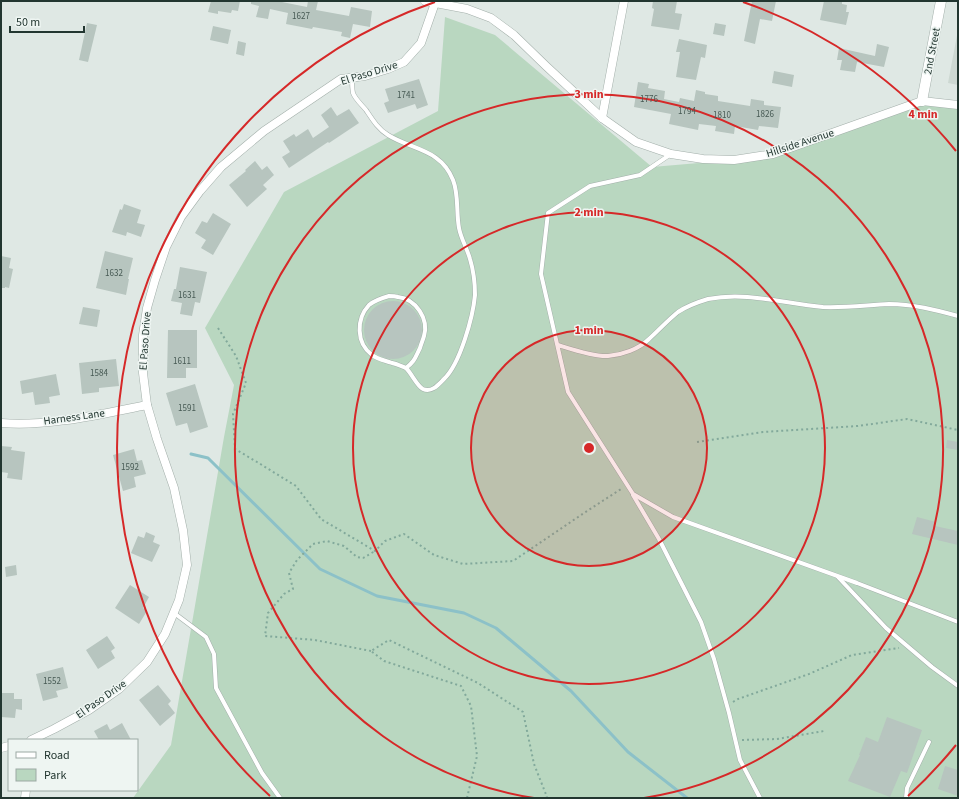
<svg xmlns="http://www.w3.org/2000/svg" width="959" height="799" viewBox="0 0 959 799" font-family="'Source Sans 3',sans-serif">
<rect width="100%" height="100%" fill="#dfe8e4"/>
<!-- built -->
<polygon fill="#cdd8d2" points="958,30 958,85 948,83"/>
<!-- green -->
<polygon fill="#b9d7c0" points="445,17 495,35 652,167 734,160 773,154 922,101 958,105 958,798 133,798 171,745 224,437 234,385 205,328 284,192 438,111"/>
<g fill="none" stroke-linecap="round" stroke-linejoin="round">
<!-- stream -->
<polyline stroke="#8cc1c8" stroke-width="3" points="191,454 208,458 320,569 377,596 464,613 496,628 571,691 628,752 687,798"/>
</g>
<!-- building -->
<g fill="#b7c5bf">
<polygon points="211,1 240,1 238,11 232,10 231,13 218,11 218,14 208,12"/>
<polygon points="251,1 282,1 282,2 307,7 308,1 318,1 316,10 349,16 351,7 372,11 370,27 353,24 350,38 341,36 342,32 313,27 312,29 286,24 288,13 270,9 268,19 256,17 259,6 251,4"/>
<polygon points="653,1 677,1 675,13 682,14 679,30 651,26 654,9 652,8"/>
<polygon points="752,1 776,1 772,21 760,19 755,44 744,41"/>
<polygon points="824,1 842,1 842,4 847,5 846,12 849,12 846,25 820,20"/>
<polygon points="87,23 97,25 88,62 79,60"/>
<polygon points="715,23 726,25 724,36 713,34"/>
<polygon points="213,26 231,30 228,44 210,40"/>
<polygon points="679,39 707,45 705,58 701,57 696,80 676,77 680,52 676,52"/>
<polygon points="238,41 246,43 244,56 236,54"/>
<polygon points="877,44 889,47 884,67 857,62 855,72 840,70 842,60 837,60 839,48 875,56"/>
<polygon points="774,71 794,75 792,87 772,83"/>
<polygon points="419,79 428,105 417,109 415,104 388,113 384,103 389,101 385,89"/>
<polygon points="638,82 649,84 648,88 665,91 664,99 679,102 680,98 694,101 696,90 705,92 705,94 718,96 718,101 750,106 751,99 764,101 764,105 781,107 778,128 759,126 758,130 735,126 734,134 715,131 716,126 699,124 698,130 669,124 671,114 634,107"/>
<polygon points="331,107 337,116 349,109 359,123 329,143 328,142 289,168 282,157 290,152 283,141 294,134 296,137 308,129 313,138 329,127 321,115"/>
<polygon points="255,161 262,170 267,166 274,175 263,185 267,189 247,207 229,185 246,171 245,170"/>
<polygon points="124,204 141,210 137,223 145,225 141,237 127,232 126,236 112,232 120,209 122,210"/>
<polygon points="213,213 231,224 213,255 201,248 206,240 195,233 202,221 207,223"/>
<polygon points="105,251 133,258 128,279 129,279 126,295 96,288"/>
<polygon points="1,256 11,258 9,268 13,269 9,288 5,287 5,288 1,288"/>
<polygon points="180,267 207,272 200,303 195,302 192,316 180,314 182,303 171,301 174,289 176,289"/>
<circle cx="393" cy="330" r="29"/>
<polygon points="83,307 100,310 97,327 79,324"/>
<polygon points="168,330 197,330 197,368 186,368 186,378 167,378"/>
<polygon points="116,359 119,386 99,388 99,392 82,394 79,363"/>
<polygon points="56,374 60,395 49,397 50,403 35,405 33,392 22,394 20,381"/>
<polygon points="195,384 208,427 190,433 187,423 176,426 166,393"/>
<polygon points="947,440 958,442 958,450 946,448"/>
<polygon points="1,446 12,447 11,450 25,452 22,480 7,478 8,473 1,472"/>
<polygon points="134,449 137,461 142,460 146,474 134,477 136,487 123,491 113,455"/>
<polygon points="917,517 936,522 935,526 958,531 958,545 912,534"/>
<polygon points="146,532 155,536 153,542 160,545 152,562 131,553 138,536 144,538"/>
<polygon points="16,565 17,575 6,577 5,567"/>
<polygon points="130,585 149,597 143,608 147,611 139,624 115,608"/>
<polygon points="107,636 115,648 111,651 115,658 98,669 86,650"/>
<polygon points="63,667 68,688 56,691 58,697 43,701 36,674"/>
<polygon points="158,685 171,701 168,704 175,713 160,726 139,700"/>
<polygon points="1,693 14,693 14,699 22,699 22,710 16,709 15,718 1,717"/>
<polygon points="887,717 922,730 907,773 901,771 890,797 848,781 860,755 859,755 866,737 878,742"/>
<polygon points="122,723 131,740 99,740 94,731 107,724 110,730"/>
<polygon points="945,766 958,770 958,796 938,789"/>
</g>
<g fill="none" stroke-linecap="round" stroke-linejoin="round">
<!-- service casing -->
<g stroke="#a3afaa" stroke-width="5">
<g id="service">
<path d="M352,78C352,83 352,88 353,93C355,99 362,105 366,110C372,119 378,129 388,135C412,150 441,149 453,180C459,195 456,212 459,228C461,239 467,248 470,259C473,269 475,285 475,295C473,317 460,364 444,379C439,384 432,393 423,389C417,386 412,374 406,368"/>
<polyline points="671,154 640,175 590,186 548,213 541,274 568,392 633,494 673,517 857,583 958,622"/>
<path d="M389,296C392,296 395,296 398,297C416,299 429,319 424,336C423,340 421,344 420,348C415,358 415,361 406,368C401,366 397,364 392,363C384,360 379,360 372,355C356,343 356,319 369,305C375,300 382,298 389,296Z"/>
<path d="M558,345C571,349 594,357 608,356C622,355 639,349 649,339C659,330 668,320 678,312C687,306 698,302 708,299C747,291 785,304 823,307C845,308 867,305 889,304C913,304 936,310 958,316"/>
<polyline points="633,495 659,539 701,622 714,659 729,713 740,760 760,798"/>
<polyline points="838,577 886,628 932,667 958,686"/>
<polyline points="174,613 206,637 214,654 216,688 262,773 280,798"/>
<polyline points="906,798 907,788 929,742"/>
</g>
</g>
<!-- minor casing -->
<g stroke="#a3afaa" stroke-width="9">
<g id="minor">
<polyline points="425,1 467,9 491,18 514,35 546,66 602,118 636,142 671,154 703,159 734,160 773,154 922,101 958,105"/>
<polyline points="602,118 624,1"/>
<path d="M1,423C48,427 101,414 147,405"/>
<polyline points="31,740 54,729 89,710 119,689 147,662 165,634 179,600 187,565 183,530 174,488 157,439 147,405 143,373 143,335 147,308 155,280 166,247 181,217 200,191 221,167 264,131 341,79 365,76 388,69 404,62 421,43 435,3"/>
<polyline points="1,748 9,746"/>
<polyline points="25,798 26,790"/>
</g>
</g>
<!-- tertiary casing -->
<g stroke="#a3afaa" stroke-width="11">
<polyline id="tertiary" points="922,101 941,1"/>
</g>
<!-- path -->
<g stroke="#82a99b" stroke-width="2" stroke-dasharray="2 3" stroke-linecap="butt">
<polyline points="218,328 236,356 246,383 233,414 235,449 257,462 296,486 321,519 375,551 385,541 404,534 434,555 463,564 513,561 584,513 621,489"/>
<polyline points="697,442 763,432 858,426 907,419 958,430"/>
<polyline points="371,651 315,640 265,636 268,613 284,594 293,589 289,573 297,560 313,544 327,541 344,546 357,557 363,558 375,551"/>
<polyline points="733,702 738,699 809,674 852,655 899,648"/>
<polyline points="742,740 777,739 824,731"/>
<polyline points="467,798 477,756 471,706 461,686 384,661 371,651 389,640 478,683 523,712 534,764 547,797 546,798"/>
</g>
<!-- service -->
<use href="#service" stroke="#fff" stroke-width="4"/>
<!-- minor -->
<use href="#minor" stroke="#fff" stroke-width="8"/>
<!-- tertiary -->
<use href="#tertiary" stroke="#fff" stroke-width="10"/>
</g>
<!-- distance rings -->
<circle cx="589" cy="448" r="118" fill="#d62828" fill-opacity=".12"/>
<g fill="none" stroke="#d62828" stroke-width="2">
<circle cx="589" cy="448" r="118"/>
<circle cx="589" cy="448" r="236"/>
<path d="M534 798A354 354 0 1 1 644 798"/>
<path d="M956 745A472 472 0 0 1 908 796M270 796A472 472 0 0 1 435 2M743 2A472 472 0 0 1 956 151"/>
</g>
<g text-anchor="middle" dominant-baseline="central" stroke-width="3" stroke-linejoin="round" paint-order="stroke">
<!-- number labels -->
<g font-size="9" fill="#475a54">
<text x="301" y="16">1627</text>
<text x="406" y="95">1741</text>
<text x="649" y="99">1776</text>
<text x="687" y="111">1794</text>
<text x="765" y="114">1826</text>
<text x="722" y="115">1810</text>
<text x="114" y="273">1632</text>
<text x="187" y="295">1631</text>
<text x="182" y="361">1611</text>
<text x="99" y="373">1584</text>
<text x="187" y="408">1591</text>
<text x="130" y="467">1592</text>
<text x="52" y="681">1552</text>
</g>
<!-- street labels -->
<g font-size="11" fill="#223630" stroke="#eef5f2">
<text transform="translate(932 51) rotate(-79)">2nd Street</text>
<text transform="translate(369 73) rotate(-17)">El Paso Drive</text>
<text transform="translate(800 143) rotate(-18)">Hillside Avenue</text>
<text transform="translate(145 341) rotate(-86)">El Paso Drive</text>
<text transform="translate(74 417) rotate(-8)">Harness Lane</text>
<text transform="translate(101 699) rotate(-35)">El Paso Drive</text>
</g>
</g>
<circle cx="589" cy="448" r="6" fill="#d62828" stroke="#eef5f2" stroke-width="2"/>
<g font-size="12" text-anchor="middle" font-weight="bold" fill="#d62828" stroke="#eef5f2" stroke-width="3" stroke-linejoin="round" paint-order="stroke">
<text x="589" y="98">3 min</text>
<text x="923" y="118">4 min</text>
<text x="589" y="216">2 min</text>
<text x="589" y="334">1 min</text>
</g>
<!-- border -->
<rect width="959" height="799" fill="none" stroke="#223630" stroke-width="4"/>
<!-- legend -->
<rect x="8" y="739" width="130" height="52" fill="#eef5f2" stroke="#9ca9a4"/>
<rect x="16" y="752" width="20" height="6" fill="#ffffff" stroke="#9ca9a4"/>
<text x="44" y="759" font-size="12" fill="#223630">Road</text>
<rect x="16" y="769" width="20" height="12" fill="#b9d7c0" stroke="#9ca9a4"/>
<text x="44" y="779" font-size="12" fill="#223630">Park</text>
<!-- scale -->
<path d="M10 26v6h74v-6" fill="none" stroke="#223630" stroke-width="2"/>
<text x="16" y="26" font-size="12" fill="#223630" stroke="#eef5f2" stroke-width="3" paint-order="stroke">50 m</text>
</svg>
